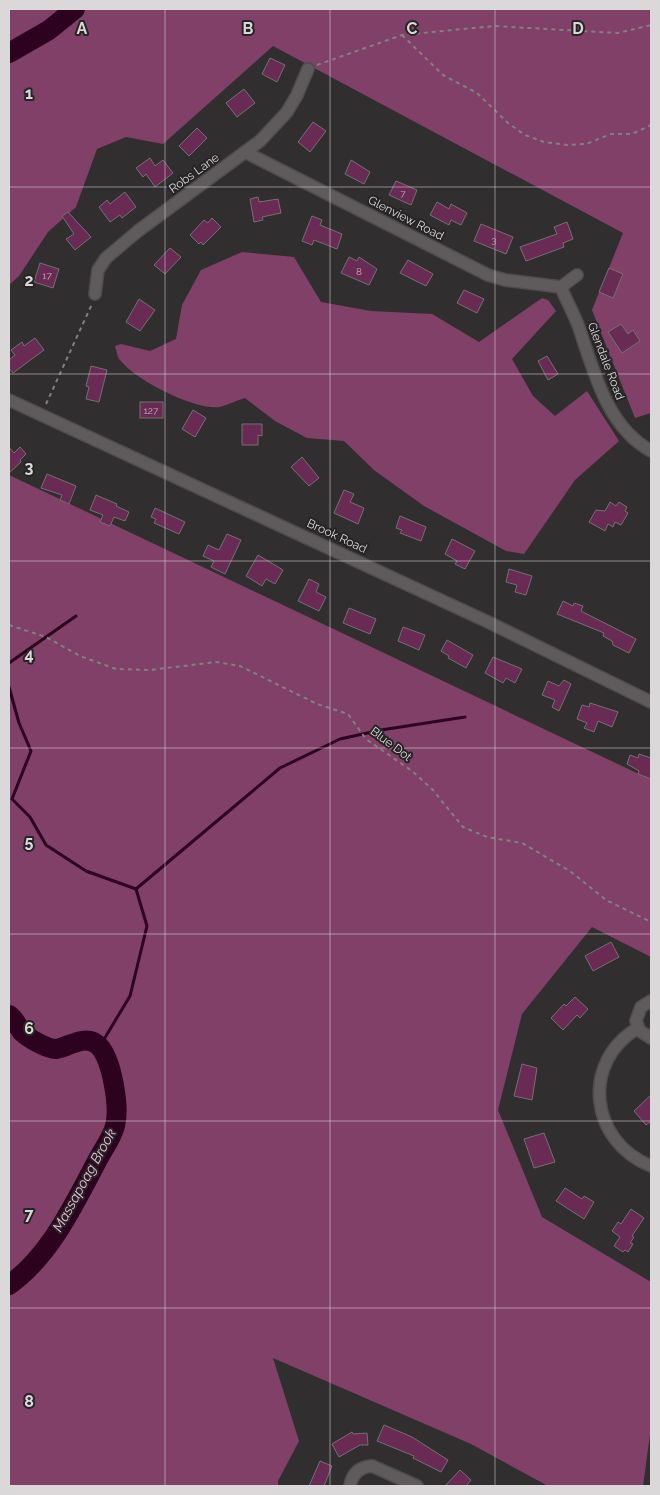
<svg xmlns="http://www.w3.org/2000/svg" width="660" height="1495" viewBox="0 0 660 1495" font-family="Raleway,sans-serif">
<rect width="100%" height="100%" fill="#312e30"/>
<!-- forest -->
<g fill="#804068">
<polygon points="9,9 651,9 651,413 635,418 592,310 623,233 273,46 163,144 126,137 97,149 76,207 48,232 19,276 9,285"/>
<path d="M242,252L294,257L321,302L371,311L432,314L479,342L542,298L548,300L556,311L512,359L533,396L555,416L587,391L619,441L575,480L524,554L506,551L424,506L374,470L344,441L307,438L275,421L245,398C237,400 228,405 220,407C196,411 130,378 118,357C117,354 116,349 115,346L121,344L150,351L176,339L182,305L201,270Z"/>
<polygon points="9,475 643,776 651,774 651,957 592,927 522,1014 498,1110 542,1217 651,1282 651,1427 643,1486 548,1486 471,1444 273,1358 299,1441 278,1481 278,1486 9,1486"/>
</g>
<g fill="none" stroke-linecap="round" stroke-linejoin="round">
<!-- stream -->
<g stroke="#2d021f" stroke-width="3">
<polyline points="9,663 76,616"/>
<polyline points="9,687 19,723 31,751 12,799 30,817 46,845 86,871 136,889"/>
<polyline points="100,1046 130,996 147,926 136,889 280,768 340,739 381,730 465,717"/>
</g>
<!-- river -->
<g stroke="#2d021f" stroke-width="20">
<polyline points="9,53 49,30 75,9"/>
<path d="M9,1015C16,1020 17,1026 22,1032C28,1038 47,1049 56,1049C69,1047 86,1033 99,1046C112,1060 120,1107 115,1126C112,1138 102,1151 96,1163C73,1206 50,1256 9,1285"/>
</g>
</g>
<!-- building -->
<g fill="#692b53" stroke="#747072">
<polygon points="270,58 285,65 277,82 262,74"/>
<polygon points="244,89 255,103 237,117 226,103"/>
<polygon points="313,122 326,131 310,152 298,142"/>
<polygon points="197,128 207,138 189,156 179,146"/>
<polygon points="150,158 155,166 163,160 173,173 155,187 146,174 143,177 136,168"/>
<polygon points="351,160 370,172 364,184 345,174"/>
<polygon points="396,181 417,190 411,205 389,195"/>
<polygon points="125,192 136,207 122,218 120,215 110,222 99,207 107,200 110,204"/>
<polygon points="258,197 259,202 278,199 281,213 262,217 263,220 254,222 250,199"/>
<polygon points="437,202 449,209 451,204 467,213 461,225 451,220 449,225 430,215"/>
<polygon points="68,212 91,237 75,250 66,239 74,234 62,216"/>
<polygon points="312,216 322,220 320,225 342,234 337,249 314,240 312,245 302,241"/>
<polygon points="212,218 221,227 203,245 201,242 199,244 190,235 204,220 208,223"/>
<polygon points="567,222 573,239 563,243 564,247 526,261 520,247 557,234 554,227"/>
<polygon points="481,224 513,237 506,254 474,241"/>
<polygon points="170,248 181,257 165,274 154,265"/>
<polygon points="349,257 357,261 359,257 377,269 369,285 341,273"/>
<polygon points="408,260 433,274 426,286 400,273"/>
<polygon points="40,263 59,269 53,288 34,282"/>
<polygon points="609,268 623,274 613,298 599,292"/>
<polygon points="464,290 484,299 477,313 457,303"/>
<polygon points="139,299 155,310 140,331 126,322"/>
<polygon points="621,324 628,334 633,330 640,341 622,353 608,332"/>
<polygon points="35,338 44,350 13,373 9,368 9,360 15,355 11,350 22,342 24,346"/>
<polygon points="547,356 558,374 548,380 538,361"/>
<polygon points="91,366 107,370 99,402 86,399 89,387 86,386"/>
<rect x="140" y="402" width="23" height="16"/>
<polygon points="193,410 206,418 195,437 182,429"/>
<polygon points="242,424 262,424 262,436 258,435 258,445 242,445"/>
<polygon points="9,447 14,453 20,447 26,454 20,460 21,462 9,473"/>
<polygon points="302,457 319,478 309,486 291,467"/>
<polygon points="47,474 76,486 69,504 60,500 62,495 41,488"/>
<polygon points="344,490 354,494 350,502 364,508 358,524 334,513"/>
<polygon points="96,495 117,504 116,506 129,512 125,521 114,517 110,526 100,522 103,515 90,510"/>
<polygon points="610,502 616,506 619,502 627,507 625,511 628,513 621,525 615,522 613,527 608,524 605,531 589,522 596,510 605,511"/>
<polygon points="155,508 185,522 179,534 154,523 156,519 151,517"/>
<polygon points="400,516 426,527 421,541 400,533 402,530 396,528"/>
<polygon points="227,534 241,540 225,574 211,567 214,561 203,556 208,545 219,550"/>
<polygon points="452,539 475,551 465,569 455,564 457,561 445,554"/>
<polygon points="258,555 283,570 275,584 266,579 262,586 246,576"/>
<polygon points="509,569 532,576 526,595 515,592 517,585 506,582"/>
<polygon points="309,579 319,584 316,592 326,597 319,611 298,601"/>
<polygon points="563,601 573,606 574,603 583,606 581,611 636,639 629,653 613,645 612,641 603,636 604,633 557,614"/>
<polygon points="349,608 376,619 370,634 343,623"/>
<polygon points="403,627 425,635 419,650 398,641"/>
<polygon points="447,640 473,655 466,668 448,658 449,656 441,651"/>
<polygon points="493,657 522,669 515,683 506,678 503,683 485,673"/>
<polygon points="564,680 571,684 559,711 552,707 555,700 542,695 548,681 559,686"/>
<polygon points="590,703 618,712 612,727 598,721 594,732 584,728 587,723 577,719 582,705 589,707"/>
<polygon points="639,754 651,758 651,779 638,774 639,771 627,764 630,755 638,758"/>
<polygon points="611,942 619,957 593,971 585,956"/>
<polygon points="575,997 588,1009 580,1018 577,1015 563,1030 551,1018 564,1004 566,1006"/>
<polygon points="522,1064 537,1068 532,1100 514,1096"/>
<polygon points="651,1095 651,1121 646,1125 634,1111"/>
<polygon points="544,1133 555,1162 534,1168 524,1139"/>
<polygon points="565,1188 582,1199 584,1196 594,1202 584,1219 556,1201"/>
<polygon points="631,1209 644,1218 632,1236 634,1237 630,1243 633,1244 628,1252 625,1250 623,1252 614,1246 620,1237 612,1231 618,1222 621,1224"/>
<polygon points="384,1425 412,1437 448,1460 441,1472 413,1458 414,1456 377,1441"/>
<polygon points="352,1432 353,1434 367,1433 368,1445 360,1445 339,1457 332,1444"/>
<polygon points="320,1461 332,1466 324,1486 309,1486"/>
<polygon points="460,1470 471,1480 466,1486 445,1486"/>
</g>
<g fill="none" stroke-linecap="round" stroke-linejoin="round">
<!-- street casing -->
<g stroke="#4f4c4e" stroke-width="14">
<g id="street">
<polyline points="245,152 488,275 505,280 561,287"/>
<path d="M577,275L561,287C566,300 573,312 578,325C594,371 606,426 651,451"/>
<polyline points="95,294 98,270 106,258 138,231 260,141 287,112 297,95 308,69"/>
<polyline points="9,400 488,622 651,702"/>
<polyline points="651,1001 641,1007 636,1021 640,1031 651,1038"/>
<path d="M638,1028C580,1062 590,1142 651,1166"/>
<path d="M350,1486C352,1474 359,1467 372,1466L417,1486"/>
</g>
</g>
<!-- path -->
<g stroke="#838082" stroke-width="2" stroke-dasharray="4 4" stroke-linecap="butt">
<polyline points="402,35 443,75 477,93 508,123 525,135 544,142 567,145 586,144 611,134 632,134 651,125"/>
<polyline points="317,65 402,35 494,26 618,33 651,25"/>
<polyline points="46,404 92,304"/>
<polyline points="9,625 46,637 80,656 116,669 150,670 216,662 240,666 317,704 348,714 366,739 412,771 432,789 463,827 487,837 522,843 570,871 606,900 651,922"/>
</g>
<!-- street -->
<use href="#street" stroke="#5f5b5d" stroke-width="11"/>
</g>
<!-- grid -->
<path fill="none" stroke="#dbd8da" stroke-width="1" stroke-opacity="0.55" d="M165,9V1486M330,9V1486M495,9V1486M9,187H651M9,374H651M9,561H651M9,748H651M9,934H651M9,1121H651M9,1308H651"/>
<g text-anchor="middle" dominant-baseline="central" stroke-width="4" stroke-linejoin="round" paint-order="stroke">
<!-- number labels -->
<g font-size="10" fill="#beadb8">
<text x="403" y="193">7</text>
<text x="494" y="239">3</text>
<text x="359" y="271">8</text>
<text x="47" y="275">17</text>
<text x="151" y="410">127</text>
</g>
<!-- street labels -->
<g font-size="12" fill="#dbd8da" stroke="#272426">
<text transform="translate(194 173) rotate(-36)">Robs Lane</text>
<text transform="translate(406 218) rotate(27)">Glenview Road</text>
<text transform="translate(606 361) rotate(69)">Glendale Road</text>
<text transform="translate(337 536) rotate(25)">Brook Road</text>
<text transform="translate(391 744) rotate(37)">Blue Dot</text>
</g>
<!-- water labels -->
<g font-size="14" font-style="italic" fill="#f7bdde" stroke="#272426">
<text transform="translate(84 1180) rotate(-61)">Massapoag Brook</text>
</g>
</g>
<g font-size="16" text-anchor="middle" font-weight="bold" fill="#dbd8da" stroke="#272426" stroke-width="4" stroke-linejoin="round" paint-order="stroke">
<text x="82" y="34">A</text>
<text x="248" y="34">B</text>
<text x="412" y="34">C</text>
<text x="578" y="34">D</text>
<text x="29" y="99">1</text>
<text x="29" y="286">2</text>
<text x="29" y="473">3</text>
<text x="29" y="660">4</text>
<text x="29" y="847">5</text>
<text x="29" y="1034">6</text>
<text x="29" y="1220">7</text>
<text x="29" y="1407">8</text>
</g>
<!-- border -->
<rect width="660" height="1495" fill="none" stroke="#dbd8da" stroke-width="20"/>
</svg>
